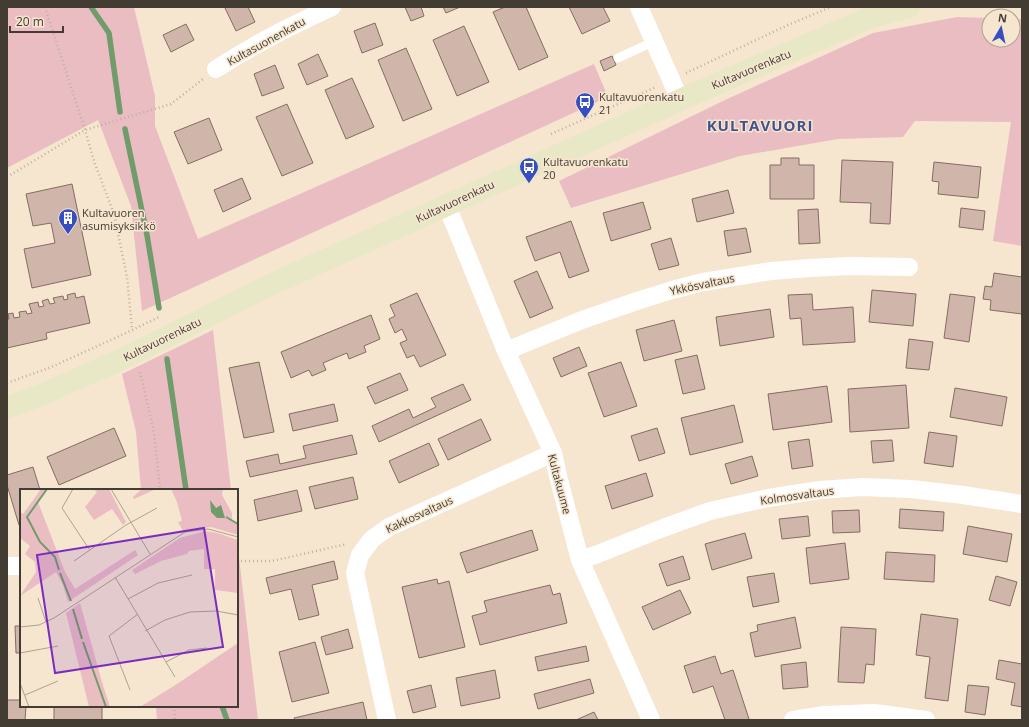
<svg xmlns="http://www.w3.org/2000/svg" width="1029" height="727" viewBox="0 0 1029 727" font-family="'Open Sans',sans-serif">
<rect width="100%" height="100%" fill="#f6e6cf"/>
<!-- green -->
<g fill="#eabdc3">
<polygon points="7,7 134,7 155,96 155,126 198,239 594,64 608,97 142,311 131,206 98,120 7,168"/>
<polygon points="957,17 989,18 989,40 1013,40 1013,19 1022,19 1022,246 993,241 1011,122 915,121 903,137 838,139 740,156 571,208 559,181 725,100 873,33"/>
<polygon points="213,330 231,490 141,490 136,432 122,374"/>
<polygon points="237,540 258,720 157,720 156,706 237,706"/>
</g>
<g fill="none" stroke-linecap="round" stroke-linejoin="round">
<!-- stream -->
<g stroke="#709c6c" stroke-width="5.5">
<polyline points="91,7 109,33 120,112"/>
<polyline points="125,129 147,235 159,308"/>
<polyline points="167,359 186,490"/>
<polyline points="222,706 227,720"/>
</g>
</g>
<!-- building -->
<g fill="#d0b5aa" stroke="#846c62">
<polygon points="227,7 248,7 255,22 236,31 225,8"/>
<polygon points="405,7 421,7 424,16 411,21"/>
<polygon points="443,7 460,7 446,13"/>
<polygon points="505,7 526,7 548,57 519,70 493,12"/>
<polygon points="569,7 603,7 610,21 582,34"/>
<polygon points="375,23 383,45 362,53 354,31"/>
<polygon points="186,24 194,40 171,52 163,35"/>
<polygon points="464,26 489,82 457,96 433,40"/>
<polygon points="406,48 432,109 403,121 378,60"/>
<polygon points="318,54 328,76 307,85 298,64"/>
<polygon points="612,56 616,65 604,71 600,61"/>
<polygon points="275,65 284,88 262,96 254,74"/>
<polygon points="352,78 374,127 346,139 325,90"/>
<polygon points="287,104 313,163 282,176 256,117"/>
<polygon points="209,118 222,150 188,164 174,132"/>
<polygon points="781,158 799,158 799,165 814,165 814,199 770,199 770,165 781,165"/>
<polygon points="842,160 893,162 890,224 870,223 871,203 840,202"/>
<polygon points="934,162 981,167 978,198 938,194 939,182 932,181"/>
<polygon points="242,178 251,199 223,212 214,190"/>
<polygon points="72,184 91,275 32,288 24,249 55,243 51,223 33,226 26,194"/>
<polygon points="728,190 734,213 697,222 692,199"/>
<polygon points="643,202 651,229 611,241 603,213"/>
<polygon points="961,208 985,211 983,230 959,227"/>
<polygon points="818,209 820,243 799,244 798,210"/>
<polygon points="571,221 589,271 569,278 560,252 535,261 526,237"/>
<polygon points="746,228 751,252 728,256 724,231"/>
<polygon points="671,238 679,265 659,270 651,244"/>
<polygon points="537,271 553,308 530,318 514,281"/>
<polygon points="994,273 1022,277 1022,314 990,310 991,300 983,299 985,286 992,287"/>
<polygon points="872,290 916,294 913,326 869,322"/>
<polygon points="75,293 76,298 84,296 90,323 46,333 47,339 7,348 7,319 9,319 8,314 13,313 14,318 20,317 19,312 26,311 27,314 32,313 29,304 38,302 39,307 44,306 42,301 48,299 50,304 55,303 53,298 63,296 64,300 68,299 67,295"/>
<polygon points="417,293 446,355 420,367 414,355 407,358 400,343 407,340 402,329 395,333 389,319 395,316 390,305"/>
<polygon points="812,294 813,310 853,307 855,342 803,345 801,318 790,319 788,295"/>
<polygon points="950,294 975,297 969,342 944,338"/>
<polygon points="770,309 774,337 720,346 716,317"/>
<polygon points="371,315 380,339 364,346 366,352 349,359 347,353 323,363 326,370 312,376 309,370 291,378 281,352"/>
<polygon points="674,320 682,351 644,361 636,330"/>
<polygon points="909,339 933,342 929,370 906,368"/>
<polygon points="579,347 587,366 561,377 553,358"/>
<polygon points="697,355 705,389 683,394 675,360"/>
<polygon points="259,362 274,432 244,438 229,368"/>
<polygon points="621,362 637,406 604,417 588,373"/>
<polygon points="400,373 408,390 375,404 367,387"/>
<polygon points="463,384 471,400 379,442 372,426 409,409 413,418 436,407 431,398"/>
<polygon points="906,385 909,428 850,432 848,389"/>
<polygon points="827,386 832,422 773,430 768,394"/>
<polygon points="955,388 1007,397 1002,426 950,417"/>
<polygon points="334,404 338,421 293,431 289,414"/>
<polygon points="734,405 743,442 690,455 681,418"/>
<polygon points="481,419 491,440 448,460 438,439"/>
<polygon points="114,428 126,456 59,485 47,457"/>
<polygon points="657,428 665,453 639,461 631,436"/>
<polygon points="929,432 957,436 953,467 924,463"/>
<polygon points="352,435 357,454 250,477 246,461 278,454 280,464 306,458 303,446"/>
<polygon points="809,439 813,466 792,469 788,442"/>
<polygon points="892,440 894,461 873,463 871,441"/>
<polygon points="429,443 439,465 399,483 389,461"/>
<polygon points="752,456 758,476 731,484 725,464"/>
<polygon points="33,467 40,490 21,490 21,524 19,525 7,485 7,475"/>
<polygon points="646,473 653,496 612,509 605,486"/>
<polygon points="353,477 358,499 315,509 309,487"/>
<polygon points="297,490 302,511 258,521 254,500"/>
<polygon points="900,509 944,512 943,531 899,528"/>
<polygon points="859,510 860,532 833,533 832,511"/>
<polygon points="808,516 810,536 782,539 779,519"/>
<polygon points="968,526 1012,534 1007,562 963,554"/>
<polygon points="532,530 538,550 467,573 460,553"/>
<polygon points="745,533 752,558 712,570 705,544"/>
<polygon points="845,543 849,579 810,584 806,548"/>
<polygon points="886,552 935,555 934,582 884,579"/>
<polygon points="683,556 690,579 667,586 659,564"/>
<polygon points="334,561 338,579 312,585 319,615 299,620 291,589 270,594 266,578"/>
<polygon points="774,573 779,602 753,607 747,577"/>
<polygon points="996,576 1017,582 1010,606 989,600"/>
<polygon points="437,579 438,584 449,581 465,647 419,658 402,587"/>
<polygon points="550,585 553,595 560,593 567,623 480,645 472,616 487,612 484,601"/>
<polygon points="680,590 691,613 653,630 642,607"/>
<polygon points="921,614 958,619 948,701 925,698 930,657 916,655"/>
<polygon points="795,617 801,648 755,657 750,633 758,631 757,625"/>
<polygon points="15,626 21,626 21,653 16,653"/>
<polygon points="841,627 876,629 874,665 866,664 864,683 838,682"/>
<polygon points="348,629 353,648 326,655 321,637"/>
<polygon points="315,642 329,693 292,702 279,652"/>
<polygon points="586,646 589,661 538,671 535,657"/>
<polygon points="715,656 721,674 733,670 749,719 746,720 725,720 713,686 693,693 684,666"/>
<polygon points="999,660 1022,664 1022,707 1011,705 1015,683 996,679"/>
<polygon points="806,662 808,687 783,689 781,665"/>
<polygon points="495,670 500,698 461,706 456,678"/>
<polygon points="590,679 594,693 538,709 534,694"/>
<polygon points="431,685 436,707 413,713 407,691"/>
<polygon points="968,685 989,687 985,715 965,712"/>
<polygon points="7,700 21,700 21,706 26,706 25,720 7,720"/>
<polygon points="363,702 367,720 295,720 294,718"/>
<rect x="54" y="706" width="48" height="14"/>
<polygon points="594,712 598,720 576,720"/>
</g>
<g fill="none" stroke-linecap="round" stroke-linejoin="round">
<!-- path -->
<g stroke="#beb19f" stroke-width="2.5" stroke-dasharray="1 3" stroke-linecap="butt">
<polyline points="45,7 85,130 95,164 114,214 127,277 132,329"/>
<polyline points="686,73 788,25 831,7"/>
<polyline points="551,134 656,87"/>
<polyline points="7,177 85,130 171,104 203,79"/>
<polyline points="140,372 154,432 160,490"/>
<polyline points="7,383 49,368 124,334 159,317"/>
<polyline points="237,561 272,561 347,544"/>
<polyline points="174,706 175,720"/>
</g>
<!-- lane -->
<polyline stroke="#fff" stroke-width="9" points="618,58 655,41"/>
<!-- street -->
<g stroke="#fff" stroke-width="18">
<polyline points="639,7 680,100"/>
<path d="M216,69C253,45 292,25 332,7"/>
<polyline points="447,206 506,351 553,453 558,476 580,560 651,720"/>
<polyline points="506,351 582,320 637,301 672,290 703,282 771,271 810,268 849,266 909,267"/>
<polyline points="580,560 598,554 663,528 710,511 768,498 820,490 862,487 911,489 963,495 1022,504"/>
<polyline points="7,566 21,566"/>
<polyline points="387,720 355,573 360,555 372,539 389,527 553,453"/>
<polyline points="793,720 824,715 874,713 926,720"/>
</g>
<!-- secondary -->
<polyline stroke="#e8e8c7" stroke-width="22" points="7,408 43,394 133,354 270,285 680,100 871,17 909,7"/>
</g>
<!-- icons -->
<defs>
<g id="bus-pin" transform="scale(1)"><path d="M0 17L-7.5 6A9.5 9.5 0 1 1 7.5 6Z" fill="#374ec0" stroke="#f6e6cf"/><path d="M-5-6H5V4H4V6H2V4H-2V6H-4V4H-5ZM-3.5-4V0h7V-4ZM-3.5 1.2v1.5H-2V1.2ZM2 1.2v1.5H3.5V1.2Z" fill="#fff"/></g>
<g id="building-pin" transform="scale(1)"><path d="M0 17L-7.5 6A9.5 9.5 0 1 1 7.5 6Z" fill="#374ec0" stroke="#f6e6cf"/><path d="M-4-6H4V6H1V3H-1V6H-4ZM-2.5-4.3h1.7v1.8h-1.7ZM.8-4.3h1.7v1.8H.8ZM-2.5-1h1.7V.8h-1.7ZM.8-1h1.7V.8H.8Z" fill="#fff"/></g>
</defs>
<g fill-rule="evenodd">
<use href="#bus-pin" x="585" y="102"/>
<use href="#bus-pin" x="529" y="167"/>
<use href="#building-pin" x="68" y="218"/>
</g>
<g text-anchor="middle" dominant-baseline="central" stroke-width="3" stroke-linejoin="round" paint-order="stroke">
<!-- street labels -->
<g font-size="11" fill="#423c33" stroke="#f6e6cf">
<text transform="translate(266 41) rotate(-29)">Kultasuonenkatu</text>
<text transform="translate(751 69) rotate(-23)">Kultavuorenkatu</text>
<text transform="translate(455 201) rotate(-25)">Kultavuorenkatu</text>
<text transform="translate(702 284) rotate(-12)">Ykkösvaltaus</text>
<text transform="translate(162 339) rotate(-26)">Kultavuorenkatu</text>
<text transform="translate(560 484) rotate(75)">Kultakuume</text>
<text transform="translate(797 495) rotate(-8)">Kolmosvaltaus</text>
<text transform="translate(419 514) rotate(-25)">Kakkosvaltaus</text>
</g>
<!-- poi labels -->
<g font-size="11" fill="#423c33" stroke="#f6e6cf" text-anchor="start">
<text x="599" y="96">Kultavuorenkatu<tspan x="599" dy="13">21</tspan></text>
<text x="543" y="161">Kultavuorenkatu<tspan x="543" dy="13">20</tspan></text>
<text x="82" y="212">Kultavuoren<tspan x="82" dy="13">asumisyksikkö</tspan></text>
</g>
<!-- district labels -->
<g font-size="15" font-weight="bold" letter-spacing="1" fill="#41538e" stroke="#f6e6cf">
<text x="760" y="125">KULTAVUORI</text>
</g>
</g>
<!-- overview -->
<g transform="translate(20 489)">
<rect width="218" height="218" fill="#f6e6cf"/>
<path d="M21,0H27L18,13L45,83L55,100L115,61L118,66L48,113L43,96L36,83L0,107L16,83L15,73L5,65L10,57L0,49V23L3,25ZM73,0H89L106,33L103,36L92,20L74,31L65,18L77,3ZM122,0H136L114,10L113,8ZM151,0H203L202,6L212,24V31L218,34V46L191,38L163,42L158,33L162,32L157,13ZM185,42L197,44L218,51V104L195,101V80H184V60L169,62L167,65L141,72L115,85L112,81L160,49ZM60,114L82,193L90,218H69L46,124ZM218,154V218H120L157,195Z" fill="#eabdc3"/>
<path d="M190,11L196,19L201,16L205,29H197L191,23Z" fill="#709c6c"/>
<path fill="none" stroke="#709c6c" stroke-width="2" d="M27,0L7,28L20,53L35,68L39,81M206,28L218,35M40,84L51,112M53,120L62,150M63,153L86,218"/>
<path fill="none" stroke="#aea291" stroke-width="1" d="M53,0L42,19L69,60M91,0L130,65M54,72L106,36L137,19M95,88L155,188M18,109L26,133M108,110L138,94L172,86M0,138L19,136L34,129L165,43L188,40L218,48M125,142L145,131L170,123L196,122L218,126M0,164L38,157M146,173L169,161L187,159M0,194L9,218M110,201L89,147L118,125M5,206L38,192"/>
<path fill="#7b2cbf" fill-opacity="0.15" stroke="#7b2cbf" stroke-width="2" d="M184,39L203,158L35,184L17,66Z"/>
<rect width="218" height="218" fill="none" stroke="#423c33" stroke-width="2"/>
</g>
<!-- border -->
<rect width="1029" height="727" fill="none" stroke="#423c33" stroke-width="16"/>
<!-- north arrow -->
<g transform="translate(1001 28) rotate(9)"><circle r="19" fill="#f6e6cf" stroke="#aea291"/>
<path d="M0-3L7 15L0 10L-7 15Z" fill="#374ec0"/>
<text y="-6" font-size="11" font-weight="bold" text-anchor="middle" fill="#423c33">N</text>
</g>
<!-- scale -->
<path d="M10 26v6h53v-6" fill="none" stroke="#423c33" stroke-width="2"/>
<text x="16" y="26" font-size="12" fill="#423c33" stroke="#f6e6cf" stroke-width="3" paint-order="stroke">20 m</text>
</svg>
